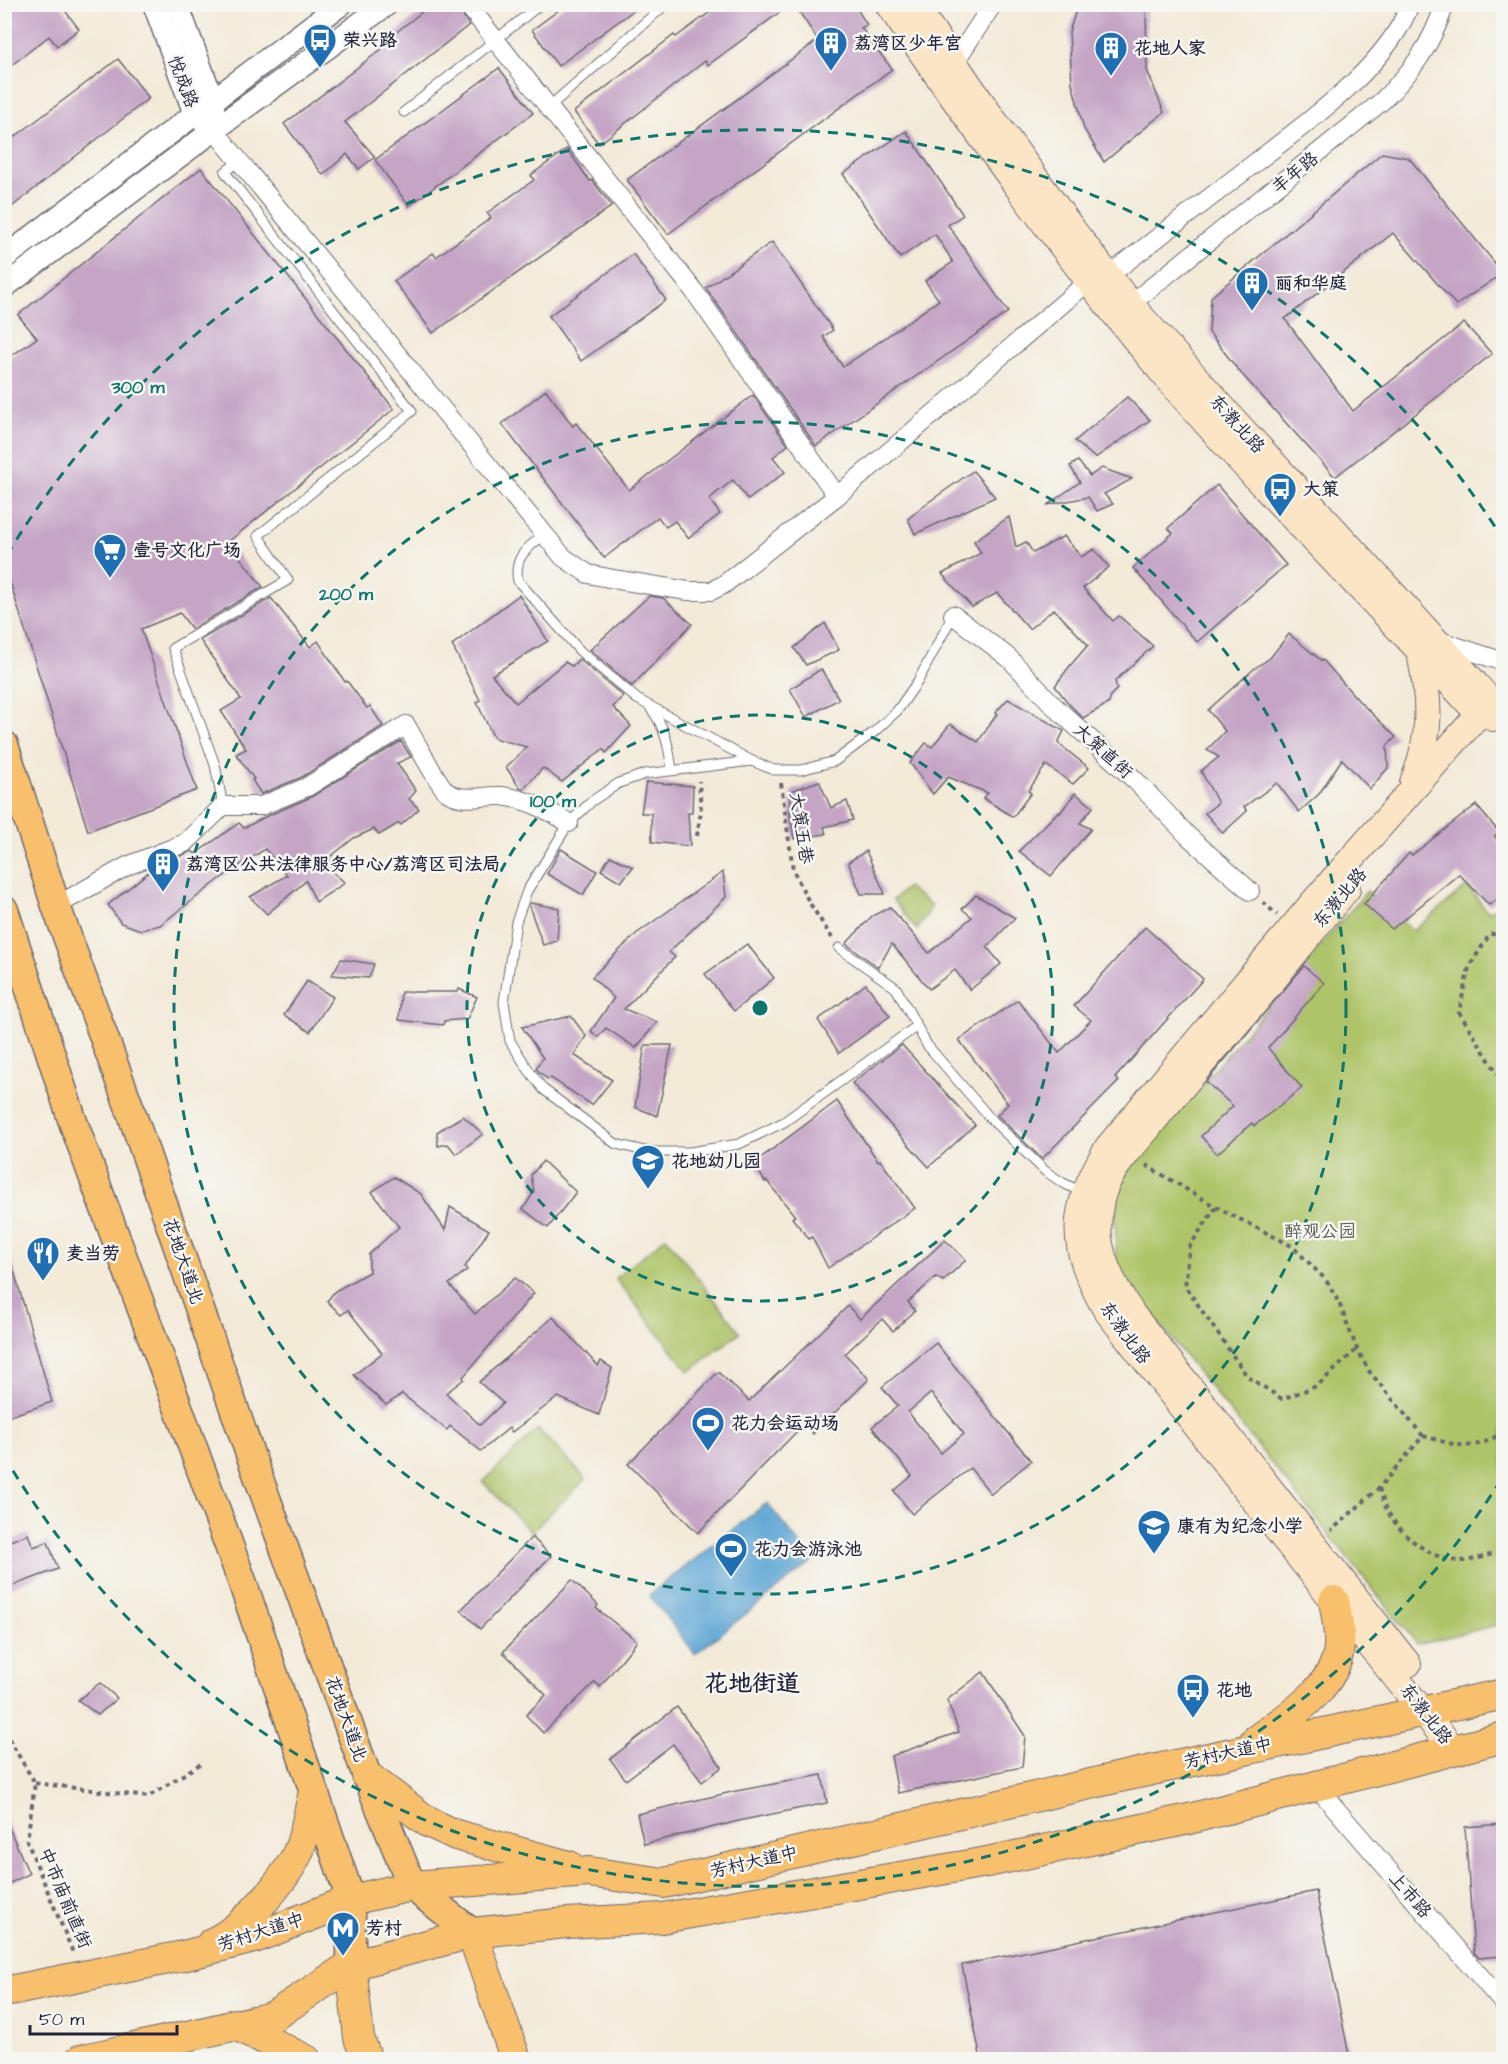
<svg xmlns="http://www.w3.org/2000/svg" width="1508" height="2064" viewBox="0 0 1508 2064" font-family="'Architects Daughter','LXGW WenKai TC',sans-serif">
<rect width="100%" height="100%" fill="#f6f6f2"/>
<filter id="ink" filterUnits="userSpaceOnUse"><feTurbulence type="fractalNoise" baseFrequency=".0167" numOctaves="2"/><feDisplacementMap in="SourceGraphic" scale="12" xChannelSelector="R" yChannelSelector="G"/><feConvolveMatrix kernelMatrix="1 2 1 2 8 2 1 2 1" color-interpolation-filters="sRGB"/></filter>
<filter id="wash" filterUnits="userSpaceOnUse"><feTurbulence type="fractalNoise" baseFrequency=".008" numOctaves="4" result="noise"/><feDisplacementMap in="SourceGraphic" scale="24" xChannelSelector="R" yChannelSelector="G"/><feGaussianBlur stdDeviation="1.35" result="paint"/><feColorMatrix in="noise" values="0 0 0 0 0 0 0 0 0 0 0 0 0 0 0 0 0 1.4 0 .05"/><feComposite in="paint" operator="in"/></filter>
<g filter="url(#wash)">
<rect width="100%" height="100%" fill="#f3ead8"/>
<!-- green -->
<g fill="#aec468" stroke="#687352" stroke-width="1.5">
<polygon points="1467,886 1488,912 1503,904 1503,1624 1417,1644 1116,1270 1115,1186 1367,891 1413,931"/>
<polygon points="907,887 932,906 917,930 893,900"/>
<polygon points="666,1237 740,1332 689,1372 615,1278"/>
<polygon points="538,1429 586,1479 531,1532 483,1482"/>
</g>
<!-- water -->
<polygon fill="#5da6d4" stroke="#406488" stroke-width="1.5" points="767,1503 813,1561 695,1654 649,1595"/>
<g id="blocks">
<!-- building -->
<g fill="#c5a4c6" fill-rule="evenodd">
<polygon points="4,4 60,4 79,29 57,46 49,36 4,71 4,35 11,30 4,21"/>
<polygon points="432,4 456,4 469,25 345,122 375,157 359,169 347,154 323,175 284,124 383,48 380,45"/>
<polygon points="567,4 642,4 558,66 532,30"/>
<polygon points="721,4 791,4 708,65 705,61 599,144 574,112 674,35 676,37"/>
<polygon points="794,4 854,4 867,25 861,28 892,69 668,234 627,180 818,40"/>
<polygon points="1078,4 1146,4 1147,70 1164,112 1104,162 1084,129 1072,83 1069,32"/>
<polygon points="118,59 149,98 4,213 4,145"/>
<polygon points="499,68 533,113 409,206 375,160"/>
<polygon points="906,131 963,215 948,225 1008,312 816,446 706,288 772,242 833,330 823,337 843,367 939,300 925,281 953,262 935,234 900,258 843,174"/>
<polygon points="567,149 590,181 592,180 612,206 433,333 394,281 433,253 436,257 491,218 487,213 534,180 531,175"/>
<polygon points="1382,153 1409,158 1503,273 1456,305 1393,233 1285,319 1353,411 1464,323 1492,354 1335,477 1238,370 1209,332 1211,297"/>
<polygon points="201,168 394,409 228,542 263,587 192,629 180,613 141,629 197,790 88,831 4,563 4,361 37,338 18,315"/>
<polygon points="633,254 666,300 581,361 549,316"/>
<polygon points="546,390 573,426 576,423 629,490 753,395 788,445 773,457 785,472 748,500 733,480 709,499 720,514 688,538 675,521 666,527 658,517 604,558 502,424"/>
<polygon points="1127,397 1150,420 1095,458 1075,441"/>
<polygon points="1078,461 1090,476 1102,468 1132,479 1104,494 1113,504 1097,511 1088,497 1047,505 1080,482 1070,466"/>
<polygon points="973,471 995,497 915,534 908,519 923,506"/>
<polygon points="1217,485 1286,565 1197,642 1133,568 1173,533 1168,528"/>
<polygon points="1009,517 1016,547 1026,542 1033,553 1064,536 1081,557 1094,549 1109,567 1083,588 1113,621 1119,616 1153,646 1115,681 1117,689 1111,695 1109,703 1083,718 1069,704 1055,686 1069,667 1088,645 1054,609 1029,629 997,593 972,607 942,574 981,553 974,541"/>
<polygon points="519,595 548,641 492,675 516,703 565,662 572,666 579,659 623,696 613,707 631,726 606,753 603,749 562,782 543,768 523,789 520,788 506,767 527,747 494,738 477,703 480,700 452,645"/>
<polygon points="649,596 663,598 692,624 632,686 590,650"/>
<polygon points="271,598 310,647 318,641 345,682 347,681 367,708 370,706 383,726 302,777 261,794 252,780 254,779 236,754 246,749 221,711 241,699 200,640"/>
<polygon points="825,623 839,650 806,665 794,648"/>
<polygon points="1289,634 1322,661 1323,660 1358,700 1396,737 1387,746 1388,768 1370,789 1342,759 1319,794 1299,812 1277,783 1244,807 1247,811 1223,833 1205,813 1218,803 1201,771 1219,757 1207,750 1225,731 1208,710 1255,668 1270,658"/>
<polygon points="821,669 839,699 806,717 790,689"/>
<polygon points="1008,699 1064,731 1058,743 1089,768 1073,784 1046,765 1028,791 1031,793 1013,817 983,798 988,793 948,777 933,794 910,763 926,743 932,747 950,724 978,742 997,714 995,713"/>
<polygon points="401,741 411,757 397,763 416,791 409,799 419,809 401,825 399,823 379,835 374,829 354,838 329,858 331,860 325,865 345,883 316,902 306,881 267,914 250,897 287,875 265,849 224,876 160,925 141,930 121,923 108,905 155,867 192,851 195,854 239,823 244,828 265,817 311,797"/>
<polygon points="819,781 831,808 847,801 853,820 824,827 826,834 794,839 790,816 791,791"/>
<polygon points="646,782 693,786 692,813 688,813 690,846 652,842 651,813 641,813"/>
<polygon points="1075,793 1093,807 1080,823 1091,829 1051,876 1019,851 1058,812 1060,813"/>
<polygon points="1476,805 1499,832 1494,836 1503,848 1503,896 1489,905 1459,874 1392,929 1364,904 1409,853 1412,855"/>
<polygon points="561,849 597,871 583,895 547,874"/>
<polygon points="866,851 885,894 861,894 848,862"/>
<polygon points="610,856 633,867 621,882 601,870"/>
<polygon points="723,872 726,897 669,952 675,957 624,1009 657,1022 636,1048 606,1028 598,1037 591,1031 614,998 592,977 636,934"/>
<polygon points="976,895 1015,918 987,947 1001,964 970,990 955,970 929,989 892,944 878,967 846,944 872,916 890,907 929,953 972,917 962,909"/>
<polygon points="530,903 559,908 557,941 543,945 529,906"/>
<polygon points="1145,927 1203,979 1115,1078 1119,1081 1042,1159 997,1115 1008,1104 959,1040 1018,1000 1059,1053 1091,1020 1074,1006"/>
<polygon points="747,944 774,978 734,1011 705,974"/>
<polygon points="341,959 374,964 369,978 332,975"/>
<polygon points="1304,966 1324,983 1268,1048 1302,1088 1254,1126 1252,1123 1217,1154 1201,1136 1233,1106 1206,1082"/>
<polygon points="307,981 333,997 310,1032 284,1015"/>
<polygon points="866,984 890,1016 839,1053 818,1020"/>
<polygon points="459,989 477,997 467,1019 444,1021 443,1025 399,1020 401,992 458,992"/>
<polygon points="571,1016 586,1036 574,1055 612,1080 592,1105 551,1078 548,1079 540,1073 536,1068 543,1058 522,1027"/>
<polygon points="645,1045 672,1045 657,1116 635,1107"/>
<polygon points="902,1045 975,1125 929,1167 852,1083"/>
<polygon points="837,1101 878,1161 880,1160 915,1208 828,1268 812,1237 809,1239 792,1218 795,1216 767,1181 765,1182 754,1163"/>
<polygon points="463,1116 483,1134 456,1154 448,1144 438,1146 437,1132"/>
<polygon points="543,1161 576,1192 548,1228 523,1209 534,1192 531,1175"/>
<polygon points="394,1177 421,1194 445,1230 450,1207 489,1230 465,1267 467,1270 449,1284 475,1314 515,1278 534,1293 463,1377 464,1379 446,1393 480,1425 503,1403 479,1382 553,1317 598,1366 601,1361 612,1368 599,1415 558,1397 512,1432 509,1428 481,1451 450,1426 447,1430 402,1394 386,1405 354,1375 382,1353 348,1310 341,1315 327,1301 335,1291 369,1272 369,1254 399,1227 372,1192"/>
<polygon points="945,1240 966,1260 943,1281 936,1277 908,1302 915,1311 893,1331 882,1319 845,1354 869,1379 813,1434 804,1424 698,1533 628,1464 718,1372 749,1401 848,1306 860,1319"/>
<polygon points="4,1254 9,1254 52,1402 4,1418"/>
<path d="M936,1343L1031,1461L991,1494L970,1468L912,1514L894,1491L912,1476L872,1427L898,1406L882,1387ZM931,1393L964,1434L941,1453L908,1412Z"/>
<polygon points="28,1534 33,1547 48,1542 58,1569 4,1589 4,1561 11,1559 5,1543"/>
<polygon points="532,1537 551,1556 480,1629 461,1610"/>
<polygon points="572,1580 598,1605 596,1608 637,1641 600,1687 595,1682 543,1733 526,1715 546,1695 503,1652"/>
<polygon points="983,1672 1025,1736 1022,1767 898,1793 891,1756 959,1732 947,1700"/>
<polygon points="100,1683 117,1698 98,1715 78,1700"/>
<polygon points="677,1707 722,1767 702,1782 673,1744 626,1780 610,1759"/>
<polygon points="822,1775 827,1803 743,1820 644,1844 637,1814 736,1791"/>
<polygon points="4,1816 29,1874 4,1886"/>
<polygon points="1503,1824 1503,1956 1479,1958 1474,1952 1465,1827"/>
<polygon points="1316,1891 1350,2060 981,2060 962,1965"/>
</g>
</g>
</g>
<g filter="url(#ink)">
<use href="#blocks" fill-opacity="0" stroke="#6b6872" stroke-width="1.5"/>
<g fill="none" stroke-linecap="round" stroke-linejoin="round">
<!-- service casing -->
<g stroke="#6b6872" stroke-width="11">
<g id="service">
<polyline points="549,107 666,4"/>
<polyline points="404,112 541,4"/>
<path d="M545,534C528,547 513,557 518,581L580,651L637,699L752,761L774,770H801L835,761L874,732L897,711L918,681L953,615"/>
<path d="M651,709C665,726 669,748 672,770"/>
<polyline points="752,761 645,774 619,783 592,801 569,823 527,891 516,922 504,1002 510,1041 528,1069 543,1089 616,1144 649,1152 690,1152 739,1144 784,1122 917,1026"/>
<polyline points="223,806 215,765 173,648 288,580 258,536 412,411 225,172 239,161"/>
<polyline points="839,948 896,988 927,1045 989,1117 1045,1171 1063,1183 1084,1193"/>
</g>
</g>
<!-- minor casing -->
<g stroke="#6b6872" stroke-width="20">
<g id="minor">
<polyline points="467,4 694,291 837,496"/>
<polyline points="946,69 954,63 993,4"/>
<path d="M214,130L563,557L588,574L619,580L688,591H711L723,585L837,496L1089,281L1108,276C1155,240 1201,204 1247,169C1298,129 1389,67 1410,4"/>
<path d="M1122,311L1381,102C1412,72 1431,46 1445,4"/>
<polyline points="953,615 1009,658 1055,707 1136,781 1188,836 1250,891"/>
<polyline points="1437,640 1504,662"/>
<path d="M56,906L127,866L185,843L223,806H261L307,787L406,725C413,737 439,786 447,792C464,803 483,795 501,796C527,799 548,810 569,823"/>
<polyline points="1316,1786 1504,2004"/>
</g>
</g>
<!-- tertiary casing -->
<g stroke="#6b6872" stroke-width="25">
<g id="tertiary">
<polyline points="154,4 195,114 206,123"/>
<polyline points="177,4 213,101 213,113"/>
<polyline points="4,258 341,4"/>
<polyline points="4,287 214,130 387,4"/>
</g>
</g>
<!-- secondary casing -->
<g stroke="#6b6872" stroke-width="28">
<g id="secondary">
<path d="M888,4C978,135 1070,263 1172,384C1270,498 1377,604 1479,714L1316,899L1108,1147C1069,1212 1069,1245 1106,1310L1285,1540L1454,1750"/>
<path d="M914,4L988,112L1073,230L1131,305L1233,419L1472,680C1482,692 1494,701 1493,718"/>
<path d="M1413,782C1432,736 1430,700 1420,653"/>
<path d="M1347,889C1314,928 1284,968 1252,1006C1217,1047 1181,1087 1148,1128C1130,1150 1107,1172 1101,1200C1091,1245 1109,1279 1133,1315L1408,1664"/>
</g>
</g>
<!-- primary casing -->
<g stroke="#6b6872" stroke-width="31">
<g id="primary">
<polyline points="4,745 56,906 129,1106 250,1454 367,1776 412,1886 472,1933"/>
<polyline points="4,910 72,1119 242,1581 351,1900 351,1965"/>
</g>
</g>
<!-- trunk casing -->
<g stroke="#6b6872" stroke-width="32">
<g id="trunk">
<path d="M1255,1741C1285,1719 1336,1689 1339,1647C1340,1632 1337,1616 1334,1601"/>
<polyline points="367,1776 428,1822 456,1835 569,1866"/>
<polyline points="472,1933 516,2060"/>
<path d="M212,1943C242,1930 286,1880 299,1850C306,1832 309,1811 314,1792"/>
<polyline points="351,1965 359,2038 367,2060"/>
<polyline points="4,1992 183,1956 254,1938 351,1900 412,1886 589,1872 664,1883 1120,1777 1504,1694"/>
<polyline points="234,2024 306,2060"/>
<polyline points="80,2060 272,2017 351,1965 472,1933 566,1923 662,1918 987,1862 1189,1819 1504,1737"/>
</g>
</g>
<!-- path -->
<g stroke="#6b6872" stroke-width="4" stroke-dasharray="4.5 4.5" stroke-linecap="butt">
<polyline points="781,783 793,870 809,902 832,938"/>
<polyline points="697,836 701,811 699,781"/>
<polyline points="1263,902 1277,915"/>
<polyline points="1504,935 1490,934 1469,967 1459,1012 1504,1084"/>
<polyline points="1501,1081 1504,1072"/>
<polyline points="1146,1165 1216,1207 1292,1246 1326,1280 1339,1303 1357,1349 1369,1371 1423,1436 1379,1488 1331,1531"/>
<polyline points="1216,1207 1190,1246 1185,1286 1247,1376 1282,1399 1317,1386 1357,1349"/>
<path d="M1423,1436C1457,1445 1473,1454 1504,1431"/>
<path d="M1379,1488C1382,1496 1384,1504 1387,1510C1399,1534 1430,1559 1458,1561C1471,1562 1490,1554 1504,1551"/>
<polyline points="4,1731 35,1783 27,1841 74,1955"/>
<polyline points="35,1783 148,1797 203,1762"/>
</g>
<!-- service -->
<use href="#service" stroke="#fff" stroke-width="9"/>
<!-- minor -->
<use href="#minor" stroke="#fff" stroke-width="18"/>
<!-- tertiary -->
<use href="#tertiary" stroke="#fff" stroke-width="22"/>
<!-- secondary -->
<use href="#secondary" stroke="#fce5c4" stroke-width="26"/>
<!-- primary -->
<use href="#primary" stroke="#f8bf6c" stroke-width="28"/>
<!-- trunk -->
<use href="#trunk" stroke="#f8bf6c" stroke-width="30"/>
</g>
</g>
<!-- distance rings -->
<g fill="none" stroke="#0f766e" stroke-width="3" stroke-dasharray="10 8">
<circle cx="760" cy="1008" r="293"/>
<circle cx="760" cy="1008" r="586"/>
<path d="M1501 1480A879 879 0 0 1 7 1461M7 555A879 879 0 0 1 1501 536"/>
</g>
<!-- icons -->
<defs>
<g id="bus-pin" transform="scale(1.725)"><path d="M0 17L-7.5 6A9.5 9.5 0 1 1 7.5 6Z" fill="#1f6fb2" stroke="#f6f6f2"/><path d="M-5-6H5V4H4V6H2V4H-2V6H-4V4H-5ZM-3.5-4V0h7V-4ZM-3.5 1.2v1.5H-2V1.2ZM2 1.2v1.5H3.5V1.2Z" fill="#fff"/></g>
<g id="building-pin" transform="scale(1.725)"><path d="M0 17L-7.5 6A9.5 9.5 0 1 1 7.5 6Z" fill="#1f6fb2" stroke="#f6f6f2"/><path d="M-4-6H4V6H1V3H-1V6H-4ZM-2.5-4.3h1.7v1.8h-1.7ZM.8-4.3h1.7v1.8H.8ZM-2.5-1h1.7V.8h-1.7ZM.8-1h1.7V.8H.8Z" fill="#fff"/></g>
<g id="supermarket-pin" transform="scale(1.725)"><path d="M0 17L-7.5 6A9.5 9.5 0 1 1 7.5 6Z" fill="#1f6fb2" stroke="#f6f6f2"/><path d="M-6-5.5h2.5l.6 2H6L4.5 2H-2.5L-4.4-4H-6ZM-1.5 3.2a1.3 1.3 0 1 0 .1 0ZM3 3.2a1.3 1.3 0 1 0 .1 0Z" fill="#fff"/></g>
<g id="school-pin" transform="scale(1.725)"><path d="M0 17L-7.5 6A9.5 9.5 0 1 1 7.5 6Z" fill="#1f6fb2" stroke="#f6f6f2"/><path d="M0-5L7-2L0 1L-7-2ZM-4 1L0 2.5L4 1V4Q0 6-4 4Z" fill="#fff"/></g>
<g id="restaurant-pin" transform="scale(1.725)"><path d="M0 17L-7.5 6A9.5 9.5 0 1 1 7.5 6Z" fill="#1f6fb2" stroke="#f6f6f2"/><path d="M-5-6h1v4h1v-4h1v4h1v-4h1v5L-1.5 .5V6h-2V.5L-5-1ZM5-6V6H3V1.5H1.5Q1.5-4 5-6Z" fill="#fff"/></g>
<g id="stadium-pin" transform="scale(1.725)"><path d="M0 17L-7.5 6A9.5 9.5 0 1 1 7.5 6Z" fill="#1f6fb2" stroke="#f6f6f2"/><path d="M0-5a6.5 5 0 1 0 0 10a6.5 5 0 1 0 0-10ZM-3.5-1.8h7v3.6h-7Z" fill="#fff"/></g>
<g id="metro-pin" transform="scale(1.725)"><path d="M0 17L-7.5 6A9.5 9.5 0 1 1 7.5 6Z" fill="#1f6fb2" stroke="#f6f6f2"/><path d="M-5.5 5V-5H-3L0 0L3-5H5.5V5H3V-.5L0 4L-3-.5V5Z" fill="#fff"/></g>
</defs>
<g fill-rule="evenodd">
<use href="#bus-pin" x="320" y="40"/>
<use href="#building-pin" x="831" y="43"/>
<use href="#building-pin" x="1111" y="48"/>
<use href="#building-pin" x="1252" y="283"/>
<use href="#bus-pin" x="1280" y="489"/>
<use href="#supermarket-pin" x="110" y="550"/>
<use href="#building-pin" x="163" y="864"/>
<use href="#school-pin" x="648" y="1161"/>
<use href="#restaurant-pin" x="43" y="1253"/>
<use href="#stadium-pin" x="708" y="1423"/>
<use href="#school-pin" x="1154" y="1526"/>
<use href="#stadium-pin" x="731" y="1549"/>
<use href="#bus-pin" x="1193" y="1690"/>
<use href="#metro-pin" x="343" y="1928"/>
</g>
<g text-anchor="middle" dominant-baseline="central" stroke-width="5" stroke-linejoin="round" paint-order="stroke">
<!-- poi labels -->
<g font-size="18" font-weight="bold" fill="#22223b" stroke="#f6f6f2" text-anchor="start">
<text x="343" y="40">荣兴路</text>
<text x="854" y="43">荔湾区少年宫</text>
<text x="1134" y="48">花地人家</text>
<text x="1275" y="283">丽和华庭</text>
<text x="1303" y="489">大策</text>
<text x="133" y="550">壹号文化广场</text>
<text x="186" y="864">荔湾区公共法律服务中心/荔湾区司法局</text>
<text x="671" y="1161">花地幼儿园</text>
<text x="66" y="1253">麦当劳</text>
<text x="731" y="1423">花力会运动场</text>
<text x="1177" y="1526">康有为纪念小学</text>
<text x="754" y="1549">花力会游泳池</text>
<text x="1216" y="1690">花地</text>
<text x="366" y="1928">芳村</text>
</g>
<!-- street labels -->
<g font-size="18" fill="#22223b" stroke="#f6f6f2">
<text transform="translate(183 82) rotate(69)">悦成路</text>
<text transform="translate(1295 173) rotate(-39)">丰年路</text>
<text transform="translate(1237 424) rotate(48)">东漖北路</text>
<text transform="translate(1103 751) rotate(42)">大策直街</text>
<text transform="translate(801 828) rotate(81)">大策五巷</text>
<text transform="translate(1340 898) rotate(-50)">东漖北路</text>
<text transform="translate(183 1261) rotate(71)">花地大道北</text>
<text transform="translate(1125 1333) rotate(54)">东漖北路</text>
<text transform="translate(1426 1714) rotate(52)">东漖北路</text>
<text transform="translate(346 1719) rotate(70)">花地大道北</text>
<text transform="translate(1228 1753) rotate(-12)">芳村大道中</text>
<text transform="translate(754 1862) rotate(-13)">芳村大道中</text>
<text transform="translate(1410 1895) rotate(49)">上市路</text>
<text transform="translate(65 1898) rotate(67)">中市庙前直街</text>
<text transform="translate(261 1932) rotate(-18)">芳村大道中</text>
</g>
<!-- park labels -->
<g font-size="18" fill="#535b4b" stroke="#f6f6f2">
<text x="1320" y="1231">醉观公园</text>
</g>
<!-- district labels -->
<g font-size="24" font-weight="bold" fill="#22223b" stroke="#f6f6f2">
<text x="752" y="1684">花地街道</text>
</g>
</g>
<circle cx="760" cy="1008" r="9" fill="#0f766e" stroke="#f6f6f2" stroke-width="3"/>
<g font-size="18" text-anchor="middle" font-weight="bold" fill="#0f766e" stroke="#f6f6f2" stroke-width="5" stroke-linejoin="round" paint-order="stroke">
<text x="138" y="393">300 m</text>
<text x="346" y="600">200 m</text>
<text x="553" y="807">100 m</text>
</g>
<!-- margin -->
<rect width="1508" height="2064" fill="none" stroke="#f6f6f2" stroke-width="24"/>
<!-- scale -->
<path d="M30 2025v9h147v-9" fill="none" stroke="#22223b" stroke-width="3"/>
<text x="39" y="2025" font-size="18" fill="#22223b" stroke="#f6f6f2" stroke-width="4.5" paint-order="stroke">50 m</text>
</svg>
